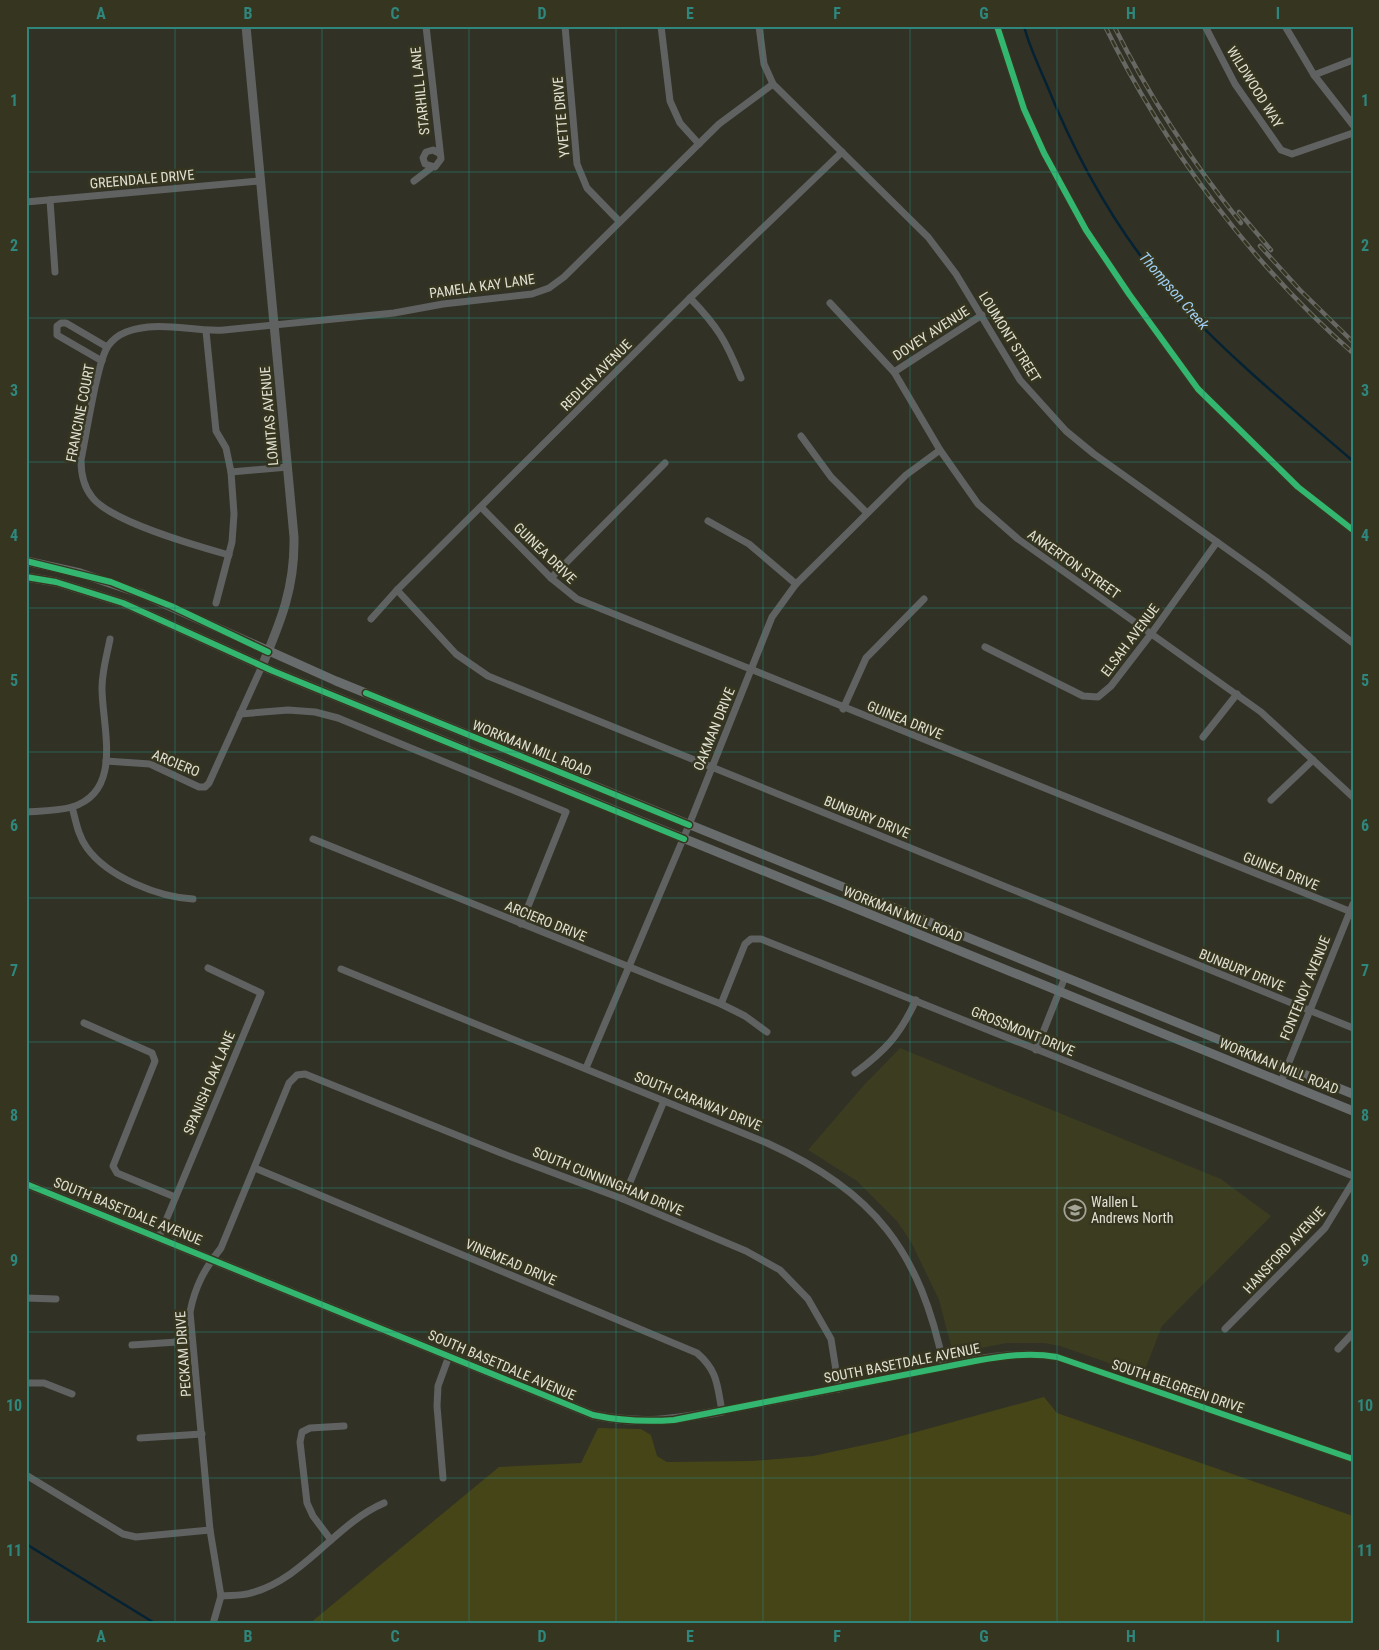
<svg xmlns="http://www.w3.org/2000/svg" width="1379" height="1650" viewBox="0 0 1379 1650" font-family="'Roboto Condensed',sans-serif">
<rect width="100%" height="100%" fill="#313125"/>
<!-- built -->
<polygon fill="#3c3c21" points="900,1048 1221,1179 1271,1216 1162,1326 1143,1375 1060,1346 1044,1343 1007,1343 956,1353 952,1350 939,1300 911,1242 897,1221 857,1181 808,1150 864,1085"/>
<!-- green -->
<polygon fill="#464517" points="1044,1397 1057,1413 1353,1516 1353,1624 309,1624 499,1467 581,1463 598,1428 641,1429 651,1435 657,1456 667,1462 752,1461 813,1456 887,1440"/>
<g fill="none" stroke-linecap="round" stroke-linejoin="round">
<!-- stream -->
<g stroke="#052234" stroke-width="2.5">
<path d="M1024,26C1029,46 1038,64 1046,83C1079,165 1123,243 1184,308C1236,363 1295,411 1353,461"/>
<polyline points="26,1544 156,1624"/>
</g>
<!-- minor -->
<g stroke="#606262" stroke-width="7">
<polyline points="426,26 441,159 435,167 425,164 423,158 426,152 433,150 439,153"/>
<polyline points="565,26 577,164 587,188 619,221"/>
<polyline points="661,26 670,101 680,123 699,144"/>
<polyline points="759,26 764,64 773,84 928,237 956,274 1020,380 1066,431 1094,454 1266,577 1353,643"/>
<polyline points="1205,26 1235,84 1281,150 1292,154 1353,133"/>
<polyline points="1285,26 1314,75 1353,125"/>
<polyline points="1314,75 1353,60"/>
<polyline points="414,181 431,168"/>
<polyline points="50,200 55,272"/>
<polyline points="26,202 260,181"/>
<path d="M690,298C718,327 726,341 741,378"/>
<polyline points="830,303 894,372 940,450 978,504 1018,539 1261,712 1353,797"/>
<polyline points="206,331 216,431 226,448 231,472 234,514 232,542 216,603"/>
<polyline points="102,361 57,335 57,326 61,323 66,323 107,347"/>
<polyline points="894,372 982,315"/>
<polyline points="801,436 831,477 867,513"/>
<polyline points="231,472 288,467"/>
<polyline points="481,507 551,578 577,599 1349,911"/>
<polyline points="708,521 749,544 796,584"/>
<path d="M229,555C197,546 111,522 92,497C83,486 81,474 81,460C86,437 97,362 108,346C118,332 133,329 148,327C173,324 199,332 224,330L394,313L443,304L532,294L549,288L564,277L719,124L773,84"/>
<polyline points="551,578 665,463"/>
<polyline points="397,590 456,654 488,676 1353,1028"/>
<polyline points="371,619 397,590 690,298 842,152"/>
<polyline points="985,647 1083,696 1098,697 1111,686 1151,634 1217,542"/>
<polyline points="843,709 866,658 924,599"/>
<polyline points="240,714 288,710 315,712 338,718 566,812 521,924"/>
<polyline points="1203,737 1237,694"/>
<polyline points="106,761 150,764 199,787 205,787 209,783 262,666"/>
<polyline points="1271,800 1313,760"/>
<path d="M72,807C76,821 78,836 87,848C108,877 158,897 193,899"/>
<path d="M26,812C41,811 58,811 72,807C124,791 102,727 102,688C102,671 107,655 110,639"/>
<polyline points="313,839 721,1004 745,1016 767,1032"/>
<path d="M341,969L767,1143C875,1192 920,1251 944,1367"/>
<polyline points="721,1004 745,944 751,939 761,939 1353,1176"/>
<polyline points="84,1023 152,1053 155,1061 113,1166 117,1173 175,1197"/>
<polyline points="1036,1050 1065,977"/>
<polyline points="586,1068 689,825 772,617 796,584 906,475 940,450"/>
<path d="M855,1073C885,1051 900,1035 916,1000"/>
<polyline points="1281,1082 1353,904"/>
<path d="M255,1168L697,1353C718,1371 717,1385 722,1411C781,1400 840,1389 899,1376C950,1366 1005,1347 1057,1357L1353,1459"/>
<polyline points="623,1199 664,1101"/>
<polyline points="159,1237 261,993 208,968"/>
<polyline points="26,1298 56,1299"/>
<polyline points="1225,1329 1325,1228 1353,1182"/>
<polyline points="132,1345 192,1341"/>
<polyline points="1338,1349 1353,1333"/>
<polyline points="26,1383 44,1383 72,1394"/>
<polyline points="140,1438 202,1434"/>
<polyline points="26,1475 123,1534 136,1537 210,1530"/>
<polyline points="443,1478 437,1406 438,1386 449,1356"/>
<polyline points="331,1540 313,1516 307,1503 300,1442 302,1432 310,1428 344,1426"/>
<path d="M221,1596C231,1595 242,1596 251,1593C304,1579 335,1524 384,1503"/>
<path d="M213,1624L221,1596L210,1530L190,1312C195,1286 205,1268 221,1248L289,1083L297,1075L305,1074L501,1153L623,1199L746,1251L780,1270L808,1299L831,1339L839,1389"/>
</g>
<!-- tertiary -->
<g stroke="#606262" stroke-width="9">
<path d="M246,26L294,537C295,587 281,621 262,666"/>
<path d="M26,1184L593,1415C642,1425 673,1420 722,1411"/>
</g>
<!-- secondary -->
<g stroke="#696c6d" stroke-width="9">
<polyline points="26,561 80,573 142,594 336,681 1353,1094"/>
<polyline points="26,577 56,582 123,603 273,671 1353,1111"/>
</g>
<!-- rail casing -->
<g stroke="#676863" stroke-width="4.5">
<g id="rail">
<path d="M1105,26C1163,145 1253,266 1353,353"/>
<path d="M1114,26C1149,96 1192,162 1241,223"/>
<polyline points="1239,212 1271,250"/>
<polyline points="1260,246 1300,290 1353,342"/>
</g>
</g>
<!-- rail -->
<use href="#rail" stroke="#363620" stroke-width="2.5" stroke-dasharray="8" stroke-linecap="butt"/>
<!-- cycleway casing -->
<g stroke="#363620" stroke-width="9">
<g id="cycleway">
<polyline points="997,26 1024,109 1044,153 1086,230 1129,294 1198,389 1298,487 1353,530"/>
<polyline points="26,561 111,582 171,606 268,652"/>
<polyline points="26,577 56,582 123,603 273,671 684,839"/>
<polyline points="366,693 689,825"/>
<path d="M26,1184L593,1415C621,1421 646,1422 674,1420L975,1361C1003,1356 1029,1352 1057,1357L1353,1459"/>
</g>
</g>
<!-- cycleway -->
<use href="#cycleway" stroke="#33b770" stroke-width="6"/>
</g>
<!-- grid -->
<path fill="none" stroke="#2e867d" stroke-width="1" stroke-opacity="0.55" d="M175,26V1624M322,26V1624M469,26V1624M616,26V1624M763,26V1624M910,26V1624M1057,26V1624M1204,26V1624M26,172H1353M26,318H1353M26,462H1353M26,608H1353M26,752H1353M26,898H1353M26,1042H1353M26,1188H1353M26,1332H1353M26,1478H1353"/>
<!-- icons -->
<defs>
<g id="school-ring" transform="scale(1.125)"><circle r="9.5" fill="#363620" stroke="#a3a396" stroke-width="1.5"/><path d="M0-5L7-2L0 1L-7-2ZM-4 1L0 2.5L4 1V4Q0 6-4 4Z" fill="#a3a396"/></g>
</defs>
<g fill-rule="evenodd">
<use href="#school-ring" x="1075" y="1210"/>
</g>
<g text-anchor="middle" dominant-baseline="central" stroke-width="5" stroke-linejoin="round" paint-order="stroke">
<!-- street labels -->
<g font-size="14" fill="#e0e0d3" stroke="#363620">
<text transform="translate(1255 87) rotate(58)">WILDWOOD WAY</text>
<text transform="translate(420 91) rotate(-96)">STARHILL LANE</text>
<text transform="translate(561 117) rotate(-95)">YVETTE DRIVE</text>
<text transform="translate(142 179) rotate(-5)">GREENDALE DRIVE</text>
<text transform="translate(482 286) rotate(-8)">PAMELA KAY LANE</text>
<text transform="translate(931 333) rotate(-33)">DOVEY AVENUE</text>
<text transform="translate(1010 337) rotate(58)">LOUMONT STREET</text>
<text transform="translate(596 375) rotate(-45)">REDLEN AVENUE</text>
<text transform="translate(80 413) rotate(-79)">FRANCINE COURT</text>
<text transform="translate(269 416) rotate(-95)">LOMITAS AVENUE</text>
<text transform="translate(545 553) rotate(44)">GUINEA DRIVE</text>
<text transform="translate(1074 564) rotate(35)">ANKERTON STREET</text>
<text transform="translate(1130 640) rotate(-53)">ELSAH AVENUE</text>
<text transform="translate(905 720) rotate(22)">GUINEA DRIVE</text>
<text transform="translate(714 729) rotate(-68)">OAKMAN DRIVE</text>
<text transform="translate(532 748) rotate(22)">WORKMAN MILL ROAD</text>
<text transform="translate(176 763) rotate(22)">ARCIERO</text>
<text transform="translate(867 817) rotate(22)">BUNBURY DRIVE</text>
<text transform="translate(1281 871) rotate(22)">GUINEA DRIVE</text>
<text transform="translate(903 914) rotate(22)">WORKMAN MILL ROAD</text>
<text transform="translate(546 921) rotate(22)">ARCIERO DRIVE</text>
<text transform="translate(1242 970) rotate(22)">BUNBURY DRIVE</text>
<text transform="translate(1305 988) rotate(-68)">FONTENOY AVENUE</text>
<text transform="translate(1023 1031) rotate(22)">GROSSMONT DRIVE</text>
<text transform="translate(1279 1066) rotate(22)">WORKMAN MILL ROAD</text>
<text transform="translate(209 1083) rotate(-67)">SPANISH OAK LANE</text>
<text transform="translate(698 1101) rotate(22)">SOUTH CARAWAY DRIVE</text>
<text transform="translate(608 1181) rotate(22)">SOUTH CUNNINGHAM DRIVE</text>
<text transform="translate(128 1211) rotate(22)">SOUTH BASETDALE AVENUE</text>
<text transform="translate(1284 1250) rotate(-47)">HANSFORD AVENUE</text>
<text transform="translate(511 1262) rotate(23)">VINEMEAD DRIVE</text>
<text transform="translate(183 1354) rotate(-94)">PECKAM DRIVE</text>
<text transform="translate(902 1363) rotate(-11)">SOUTH BASETDALE AVENUE</text>
<text transform="translate(502 1365) rotate(23)">SOUTH BASETDALE AVENUE</text>
<text transform="translate(1178 1386) rotate(19)">SOUTH BELGREEN DRIVE</text>
</g>
<!-- poi labels -->
<g font-size="14" fill="#e0e0d3" stroke="#363620" text-anchor="start">
<text x="1091" y="1202">Wallen L<tspan x="1091" dy="16">Andrews North</tspan></text>
</g>
<!-- water labels -->
<g font-size="15" font-style="italic" fill="#9fcff6" stroke="#363620">
<text transform="translate(1174 291) rotate(49)">Thompson Creek</text>
</g>
</g>
<!-- border -->
<rect width="1379" height="1650" fill="none" stroke="#363620" stroke-width="55"/>
<rect x="28" y="28" width="1324" height="1594" fill="none" stroke="#2e867d" stroke-width="2"/>
<g font-size="16" text-anchor="middle" font-weight="bold" fill="#2e867d">
<text x="101" y="19">A</text>
<text x="248" y="19">B</text>
<text x="395" y="19">C</text>
<text x="542" y="19">D</text>
<text x="690" y="19">E</text>
<text x="837" y="19">F</text>
<text x="984" y="19">G</text>
<text x="1131" y="19">H</text>
<text x="1278" y="19">I</text>
<text x="14" y="106">1</text>
<text x="1365" y="106">1</text>
<text x="14" y="251">2</text>
<text x="1365" y="251">2</text>
<text x="14" y="396">3</text>
<text x="1365" y="396">3</text>
<text x="14" y="541">4</text>
<text x="1365" y="541">4</text>
<text x="14" y="686">5</text>
<text x="1365" y="686">5</text>
<text x="14" y="831">6</text>
<text x="1365" y="831">6</text>
<text x="14" y="976">7</text>
<text x="1365" y="976">7</text>
<text x="14" y="1121">8</text>
<text x="1365" y="1121">8</text>
<text x="14" y="1266">9</text>
<text x="1365" y="1266">9</text>
<text x="14" y="1411">10</text>
<text x="1365" y="1411">10</text>
<text x="14" y="1556">11</text>
<text x="1365" y="1556">11</text>
<text x="101" y="1642">A</text>
<text x="248" y="1642">B</text>
<text x="395" y="1642">C</text>
<text x="542" y="1642">D</text>
<text x="690" y="1642">E</text>
<text x="837" y="1642">F</text>
<text x="984" y="1642">G</text>
<text x="1131" y="1642">H</text>
<text x="1278" y="1642">I</text>
</g>
</svg>
